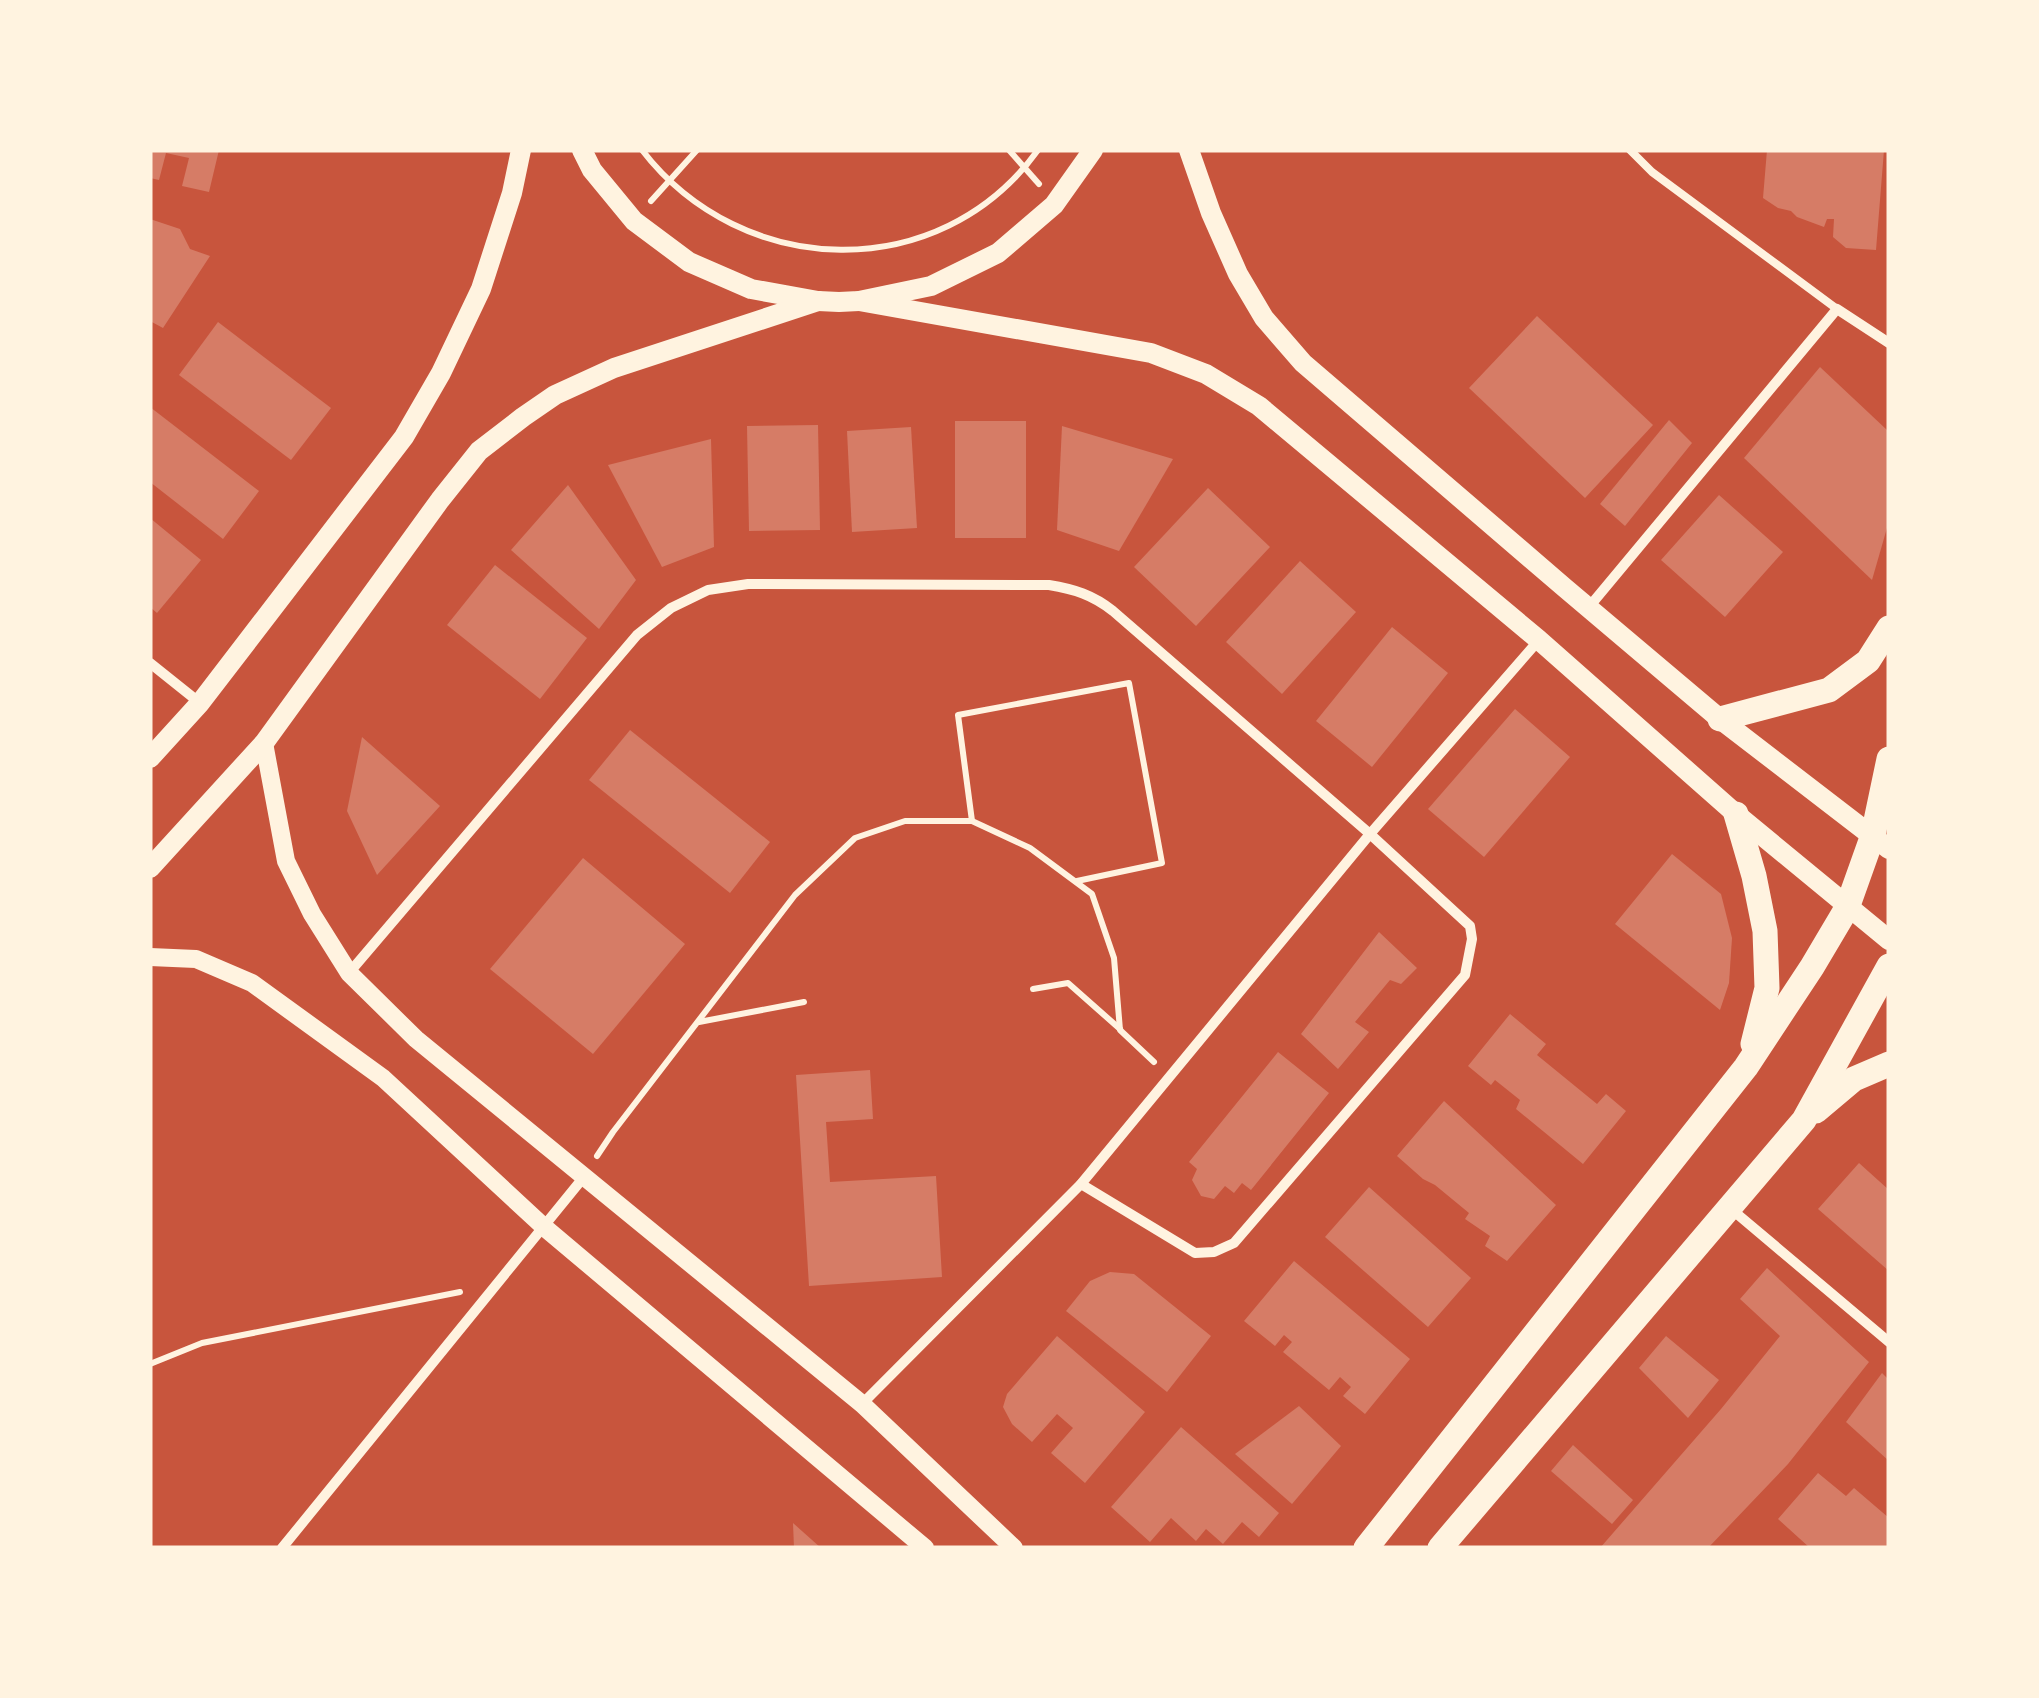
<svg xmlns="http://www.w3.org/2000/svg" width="2039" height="1698" viewBox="0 0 2039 1698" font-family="Ubuntu,sans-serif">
<rect width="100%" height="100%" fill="#c8553d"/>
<!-- building -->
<g fill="#d67c66">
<polygon points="150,150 219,150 209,192 182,186 189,158 166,153 159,180 150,178"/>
<polygon points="1767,150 1884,150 1876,250 1846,248 1833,237 1834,219 1827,219 1824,227 1797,217 1791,211 1778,208 1763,198"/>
<polygon points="150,219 180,229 190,249 210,256 163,328 150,321"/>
<polygon points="1537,316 1653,425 1585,498 1469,388"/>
<polygon points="218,322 331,408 291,460 179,375"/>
<polygon points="1820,367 1887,430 1889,436 1889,521 1872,580 1744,458"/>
<polygon points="150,407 259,491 223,539 150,482"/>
<polygon points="1669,420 1692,443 1625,526 1600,504"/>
<rect x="955" y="421" width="71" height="117"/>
<polygon points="818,425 820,530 749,531 747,426"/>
<polygon points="1062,426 1173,459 1119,551 1057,530"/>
<polygon points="911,427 917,528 852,532 847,431"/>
<polygon points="711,439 714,547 662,567 608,465"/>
<polygon points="568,485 636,580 599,629 511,550"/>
<polygon points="1208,488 1270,547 1196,626 1134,567"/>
<polygon points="1719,495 1783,552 1725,617 1661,560"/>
<polygon points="150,518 201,560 157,613 150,607"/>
<polygon points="1300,561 1356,612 1282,694 1226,642"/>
<polygon points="495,565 587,638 540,699 447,625"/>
<polygon points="1392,627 1448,673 1372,767 1316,721"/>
<polygon points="1515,709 1570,757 1484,857 1428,809"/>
<polygon points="630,730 770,842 730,893 589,780"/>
<polygon points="362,737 440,806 377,875 347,811"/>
<polygon points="1672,854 1721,894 1732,938 1729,983 1720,1010 1615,924"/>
<polygon points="583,858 685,944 593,1054 490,969"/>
<polygon points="1379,932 1417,968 1401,984 1390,980 1355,1022 1369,1032 1338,1069 1301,1034"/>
<polygon points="1510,1014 1546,1044 1537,1055 1597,1104 1606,1094 1626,1111 1583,1164 1516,1109 1520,1100 1495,1080 1491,1085 1468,1066"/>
<polygon points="1278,1052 1329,1093 1251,1190 1242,1183 1234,1193 1225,1186 1214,1199 1201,1196 1192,1180 1197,1169 1189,1162"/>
<polygon points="870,1070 873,1119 826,1122 830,1182 936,1176 942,1277 809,1286 796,1075"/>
<polygon points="1444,1101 1556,1205 1507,1261 1485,1246 1490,1236 1465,1219 1469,1213 1435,1185 1423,1179 1397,1156"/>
<polygon points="1859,1163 1889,1190 1889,1271 1818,1209"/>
<polygon points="1369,1187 1471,1278 1428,1327 1325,1237"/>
<polygon points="1294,1261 1410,1359 1365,1414 1343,1396 1351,1387 1340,1377 1329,1390 1283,1352 1292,1342 1284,1335 1275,1346 1244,1321"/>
<polygon points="1767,1268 1869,1362 1788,1464 1708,1548 1600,1548 1721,1409 1780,1336 1740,1299"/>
<polygon points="1110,1272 1134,1274 1211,1336 1167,1392 1066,1311 1090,1281"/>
<polygon points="1057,1336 1145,1412 1085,1483 1051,1453 1073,1428 1057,1414 1032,1442 1012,1424 1003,1407 1007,1394"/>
<polygon points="1666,1336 1719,1380 1688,1418 1639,1368"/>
<polygon points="1882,1373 1889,1380 1889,1461 1846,1422"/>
<polygon points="1299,1406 1341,1446 1292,1504 1235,1454"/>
<polygon points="1181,1427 1279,1513 1259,1537 1242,1522 1223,1544 1206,1529 1196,1541 1171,1518 1150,1542 1111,1507"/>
<polygon points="1573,1445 1633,1500 1612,1524 1551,1471"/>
<polygon points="1818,1473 1846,1496 1854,1488 1889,1518 1889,1548 1810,1548 1778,1519"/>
<polygon points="793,1523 821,1548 794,1548"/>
</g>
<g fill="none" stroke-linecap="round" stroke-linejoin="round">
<!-- path -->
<g stroke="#fff3e0" stroke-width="6">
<path d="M642,150C742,280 940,286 1038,150"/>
<polyline points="1009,150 1039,184"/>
<polyline points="651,201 697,150"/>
<polyline points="972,821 958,715 1129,683 1162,863 1077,881"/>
<polyline points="1033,989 1068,983 1120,1029"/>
<polyline points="699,1022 804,1002"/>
<polyline points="597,1156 613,1132 795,895 855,838 905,821 972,821 1030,848 1092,894 1114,958 1120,1030 1154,1062"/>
<polyline points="150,1364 202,1343 460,1292"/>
</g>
<!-- service -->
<polyline stroke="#fff3e0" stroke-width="8" points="1630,150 1652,172 1837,309"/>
<!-- minor -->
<g stroke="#fff3e0" stroke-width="10">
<polyline points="1589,607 1837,309 1889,343"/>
<polyline points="150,663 200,703"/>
<path d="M349,973L637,635L671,608L708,590L748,584L1049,585C1074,589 1093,595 1113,611L1370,834L1470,926L1472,939L1465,975L1234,1243L1214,1252L1195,1253L1081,1184"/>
<polyline points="1730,1208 1889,1342"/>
<polyline points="862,1404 1081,1184 1370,834 1539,640"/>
<polyline points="282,1548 583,1178"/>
</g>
<!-- tertiary -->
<g stroke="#fff3e0" stroke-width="18">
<polyline points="264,743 286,861 312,914 349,973 416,1039 862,1404 1014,1548"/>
<polyline points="150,957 196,959 252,983 383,1078 544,1227 925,1548"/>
</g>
<!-- secondary -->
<g stroke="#fff3e0" stroke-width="20">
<polyline points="582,150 592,170 634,221 689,262 751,289 818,301 839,302 859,301 931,286 998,253 1054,205 1093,150"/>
<polyline points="1189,150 1211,213 1238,274 1264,318 1303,363 1565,588 1720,719 1889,849"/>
<polyline points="859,301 1151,353 1206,374 1259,406 1539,640 1736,814 1889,940"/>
<polyline points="150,758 200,703 404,437 441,373 481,289 512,193 521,150"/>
<polyline points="150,868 264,743 440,500 479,451 523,417 555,395 614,368 818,301"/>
</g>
<!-- trunk -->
<g stroke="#fff3e0" stroke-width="25">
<polyline points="1720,719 1829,690 1868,661 1889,628"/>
<polyline points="1736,814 1754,876 1765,931 1767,988 1753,1044"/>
<polyline points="1816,1111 1854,1079 1889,1064"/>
<polyline points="1366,1548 1746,1067 1812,967 1847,908 1873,835 1889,759"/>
<polyline points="1440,1548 1804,1120 1889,966"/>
</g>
</g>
<!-- border -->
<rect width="2039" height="1698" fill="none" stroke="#fff3e0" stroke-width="305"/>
</svg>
